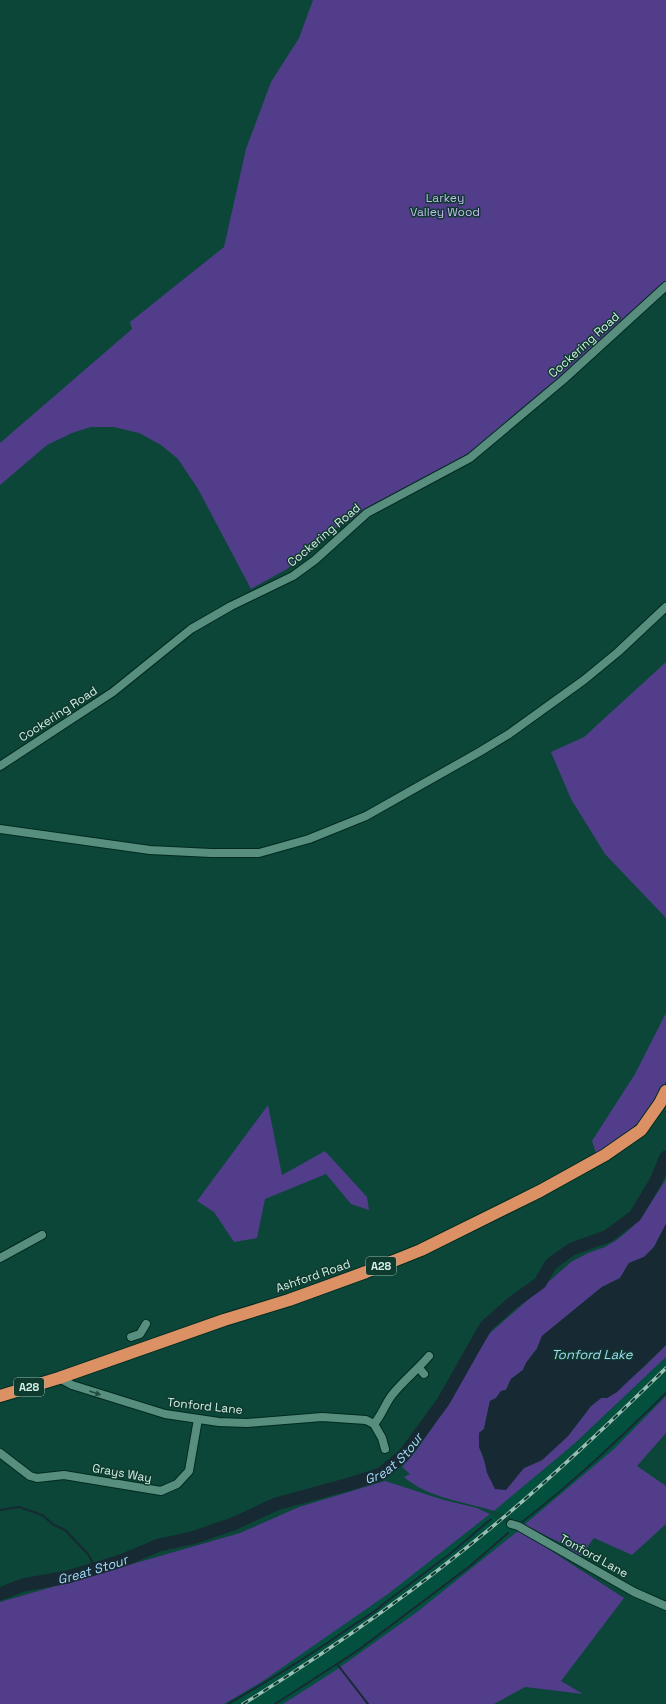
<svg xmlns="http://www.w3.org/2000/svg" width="666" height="1704" viewBox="0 0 666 1704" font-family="'Space Grotesk',sans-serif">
<rect width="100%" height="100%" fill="#0b4638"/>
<!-- built -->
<g fill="#04503f">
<polygon points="666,1357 666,1396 614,1449 558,1516 538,1534 505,1514 494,1511 574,1444"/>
<polygon points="490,1514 519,1530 417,1612 336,1670 283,1704 224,1704 260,1683 388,1594"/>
</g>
<!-- green -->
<g fill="#513d8a">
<polygon points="313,0 666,0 666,281 561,378 468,456 337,527 287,569 251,589 198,489 178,459 161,445 139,433 114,427 91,427 72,433 47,445 0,485 0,443 132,329 130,322 224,247 246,149 271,82 299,38"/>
<polygon points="666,662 666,918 605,854 571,799 551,752 584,737"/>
<polygon points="666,1013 666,1082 643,1118 628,1132 596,1153 592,1141 635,1074"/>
<polygon points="268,1105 282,1175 325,1151 367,1197 369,1210 351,1204 326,1174 265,1199 257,1238 234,1242 214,1212 197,1201"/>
<path d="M666,1179V1224L654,1247L644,1257L629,1263L620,1278L602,1287L542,1336L537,1348L526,1363L523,1370L511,1379L506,1390L501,1391L496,1398L490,1401L484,1429L479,1433V1447L495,1489L515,1477L524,1468L542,1460L568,1436L591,1406L601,1398H607L644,1367L666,1345V1357L574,1444L494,1511C465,1502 428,1498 404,1477L410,1474L402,1467L416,1451L434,1425L443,1407L490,1333L571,1262L588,1253L605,1247L618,1239L630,1229L642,1217Z"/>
<polygon points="666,1396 666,1433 637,1466 666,1486 666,1524 632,1555 594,1538 580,1557 561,1543 524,1525 614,1449"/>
<polygon points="385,1481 444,1500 477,1508 490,1514 388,1594 260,1683 224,1704 0,1704 0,1602 240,1533 299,1507"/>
<polygon points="519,1530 624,1598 561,1681 583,1694 525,1687 494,1704 283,1704 336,1670 417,1612"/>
</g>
<!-- water -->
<polygon fill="#172932" points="666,1224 666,1345 617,1392 607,1398 601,1398 591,1406 568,1436 542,1460 524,1468 506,1490 495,1489 487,1473 483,1455 479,1447 479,1433 484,1429 490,1401 496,1398 501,1391 506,1390 511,1379 523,1370 526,1363 537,1349 542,1336 602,1287 620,1278 629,1263 644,1257 654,1247"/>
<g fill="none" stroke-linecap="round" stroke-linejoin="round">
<!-- stream -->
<g stroke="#172932" stroke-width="2">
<polyline points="0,1510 19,1507 42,1515 54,1525 65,1530 88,1554 96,1569"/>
<path d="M522,1522C574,1482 620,1438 666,1393"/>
<polyline points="337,1664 368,1704"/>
<path d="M228,1704C270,1680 312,1654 352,1626C360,1620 376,1612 382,1605L451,1553L491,1519"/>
<polyline points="275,1704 357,1651 470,1566 508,1533"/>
</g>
<!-- river -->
<path stroke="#172932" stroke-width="13" id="s1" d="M0,1594L23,1585L68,1577L121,1561L159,1545L192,1538L233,1524L276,1504L353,1483L381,1474L404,1455L443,1402L486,1326L512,1303L540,1283L551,1264L572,1249L608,1236L635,1216L656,1181L666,1157"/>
<!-- minor casing -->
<g stroke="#002a20" stroke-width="10">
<g id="minor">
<polyline points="0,766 113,692 191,629 231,606 293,576 315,560 367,513 470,458 563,380 666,286"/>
<polyline points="0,829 150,850 211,853 259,853 309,839 366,816 481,751 509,734 584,680 618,652 666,607"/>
<polyline points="0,1258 42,1235"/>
<polyline points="131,1337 140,1334 146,1324"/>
<polyline points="419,1368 424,1374"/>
<polyline points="59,1378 72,1385 165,1414 219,1422 247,1423 322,1417 366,1420 374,1424 382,1438 385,1449"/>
<path d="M374,1424C382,1415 385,1404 392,1395C403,1381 417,1370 429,1356"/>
<polyline points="0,1453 30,1476 37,1478 64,1475 161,1491 177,1484 189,1471 198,1419"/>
<polyline points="511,1524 518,1526 634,1592 666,1606"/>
</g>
</g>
<!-- highway casing -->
<g stroke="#002a20" stroke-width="14">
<polyline id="highway" points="0,1396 59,1378 224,1320 289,1300 366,1272 421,1250 540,1191 605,1155 641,1130 660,1103 666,1091"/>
</g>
<!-- minor -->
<use href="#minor" stroke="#588e7d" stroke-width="8"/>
<!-- highway -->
<use href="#highway" stroke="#db9163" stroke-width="12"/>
<!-- rail casing -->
<g stroke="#9abfb4" stroke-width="3.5">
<path id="rail" d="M243,1704C334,1648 422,1586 504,1517C560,1470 614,1419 666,1368"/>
</g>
<!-- rail -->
<use href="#rail" stroke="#0f3a2e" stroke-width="2" stroke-dasharray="6" stroke-linecap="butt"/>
</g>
<!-- one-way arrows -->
<defs><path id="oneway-solid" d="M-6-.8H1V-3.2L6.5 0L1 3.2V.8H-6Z"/></defs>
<use fill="#1e4b3e" href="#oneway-solid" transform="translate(95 1393) rotate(19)"/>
<g text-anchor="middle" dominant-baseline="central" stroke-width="3" stroke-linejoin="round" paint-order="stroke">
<!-- shield labels -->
<g fill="#0f3a2e" stroke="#99b9af" stroke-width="1">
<rect x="366" y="1257" width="30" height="18" rx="3"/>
<rect x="14" y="1378" width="30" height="18" rx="3"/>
</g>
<g font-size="11" font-weight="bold" fill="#d4efe6">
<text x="381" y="1266">A28</text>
<text x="29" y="1387">A28</text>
</g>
<!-- park labels -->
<g font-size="12" fill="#c2baec" stroke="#0f3a2e">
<text x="445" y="198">Larkey<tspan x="445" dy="14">Valley Wood</tspan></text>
</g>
<!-- street labels -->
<g font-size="12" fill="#d4efe6" stroke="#0f3a2e">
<text transform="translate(584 345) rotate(-42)">Cockering Road</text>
<text transform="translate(324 535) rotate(-40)">Cockering Road</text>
<text transform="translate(58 714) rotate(-33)">Cockering Road</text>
<text transform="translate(313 1276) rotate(-19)">Ashford Road</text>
<text transform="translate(205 1406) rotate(6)">Tonford Lane</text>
<text transform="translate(122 1473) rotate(10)">Grays Way</text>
<text transform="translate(594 1556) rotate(29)">Tonford Lane</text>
</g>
<!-- water labels -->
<g font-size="13" font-style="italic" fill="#a4dbf9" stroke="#0f3a2e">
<text x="592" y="1354">Tonford Lake</text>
<text stroke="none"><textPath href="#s1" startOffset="420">Great Stour</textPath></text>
<text stroke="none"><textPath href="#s1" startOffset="96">Great Stour</textPath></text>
</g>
</g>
</svg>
